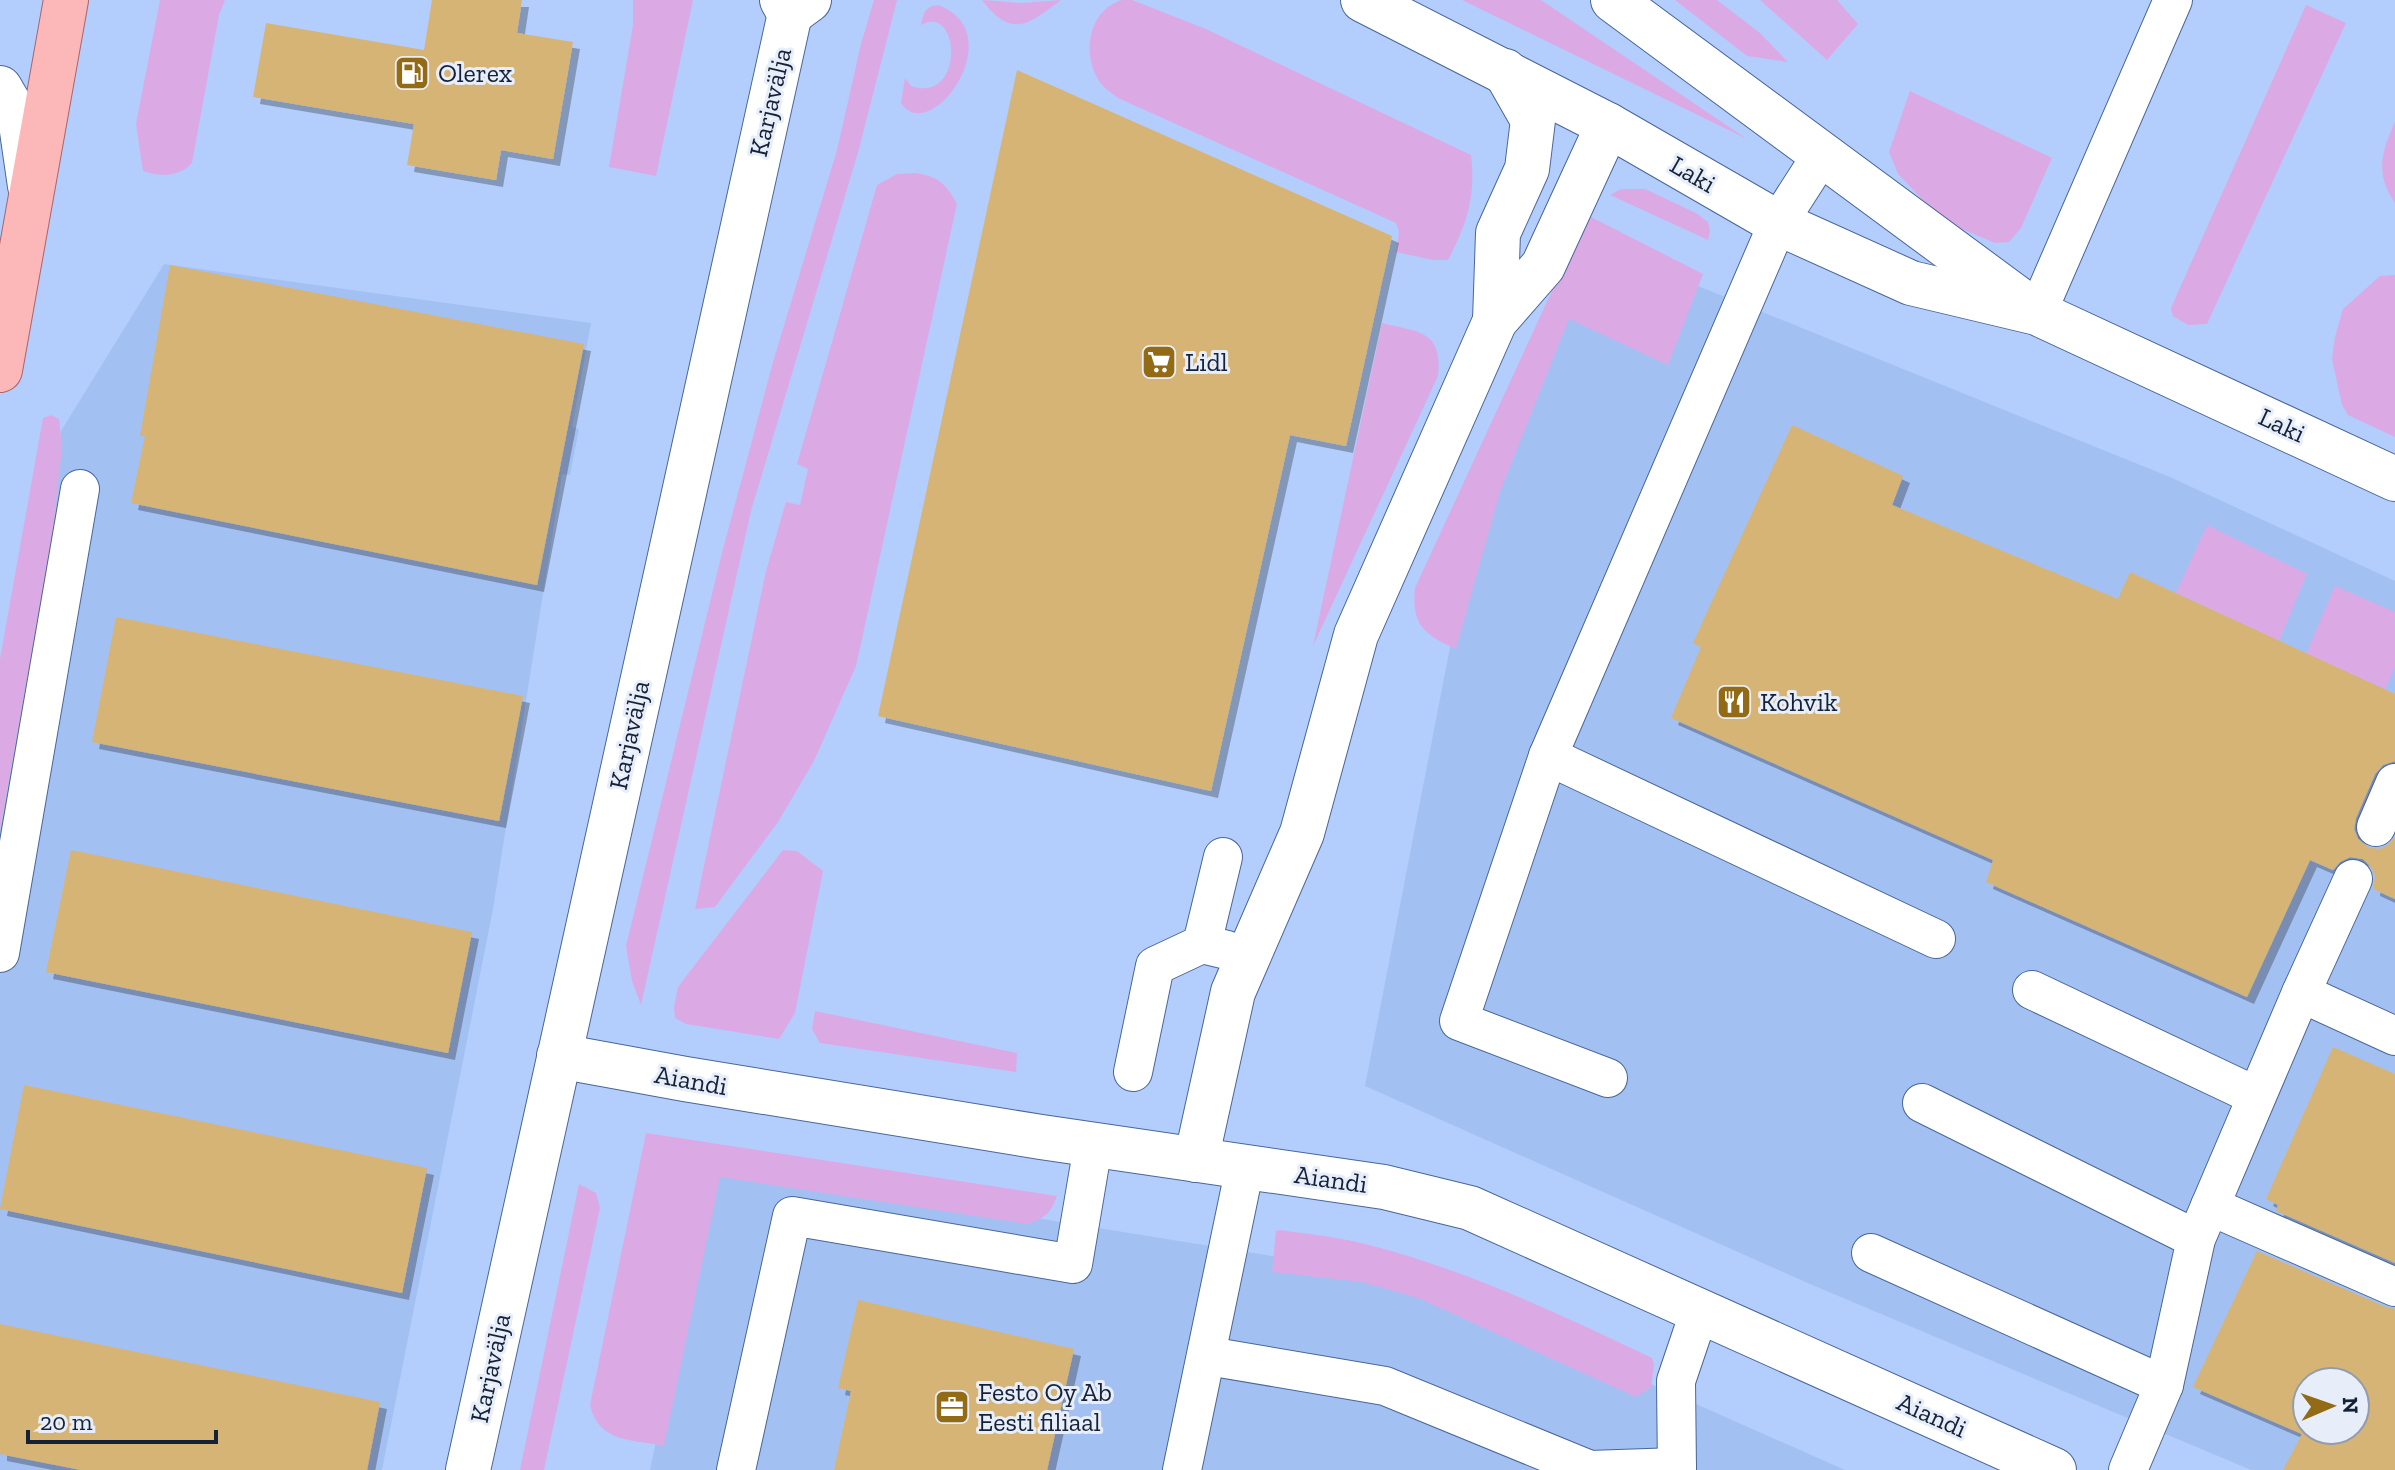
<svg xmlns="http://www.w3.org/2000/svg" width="2395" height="1470" viewBox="0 0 2395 1470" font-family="'Zilla Slab',serif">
<defs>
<filter id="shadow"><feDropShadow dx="7" dy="7" stdDeviation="0" flood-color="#0004"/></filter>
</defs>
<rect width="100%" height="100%" fill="#b3cefc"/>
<!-- built -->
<g fill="#a3c0f2" fill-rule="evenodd">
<path d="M1582,239L2170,477L2395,581V1470H2251L1810,1284L1365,1086L1482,482ZM2307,1382H2355V1430H2307Z"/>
<polygon points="164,264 591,323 572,427 579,429 570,475 562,474 493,909 382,1470 0,1470 0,830 52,540 61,431"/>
<polygon points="714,1166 1414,1279 1845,1470 650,1470"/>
</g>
<!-- green -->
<g fill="#dbaae4">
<path d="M160,0H225L219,15L192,163C180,177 159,177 143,171L136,124Z"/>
<polygon points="633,0 693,0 656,176 609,167 633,25"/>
<polygon points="874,0 897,0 859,149 751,511 641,1005 632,981 626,946 722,553 773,362 837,150 861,44"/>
<path d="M982,0L1022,3L1061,0C1029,24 1012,40 982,0Z"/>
<path d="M1122,0H1132L1206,29L1471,155C1476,197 1467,223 1448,260H1433L1396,252L1399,232L1396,223L1118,98C1113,94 1107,90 1103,86C1080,59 1087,10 1122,0Z"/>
<polygon points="1462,0 1541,0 1747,139"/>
<polygon points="1675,0 1717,0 1760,33 1788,62 1747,56"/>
<polygon points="1760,0 1837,0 1858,24 1827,60"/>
<path d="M938,5C1013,32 931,148 901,103L905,78L911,86C965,105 961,3 921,25C924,13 924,7 938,5Z"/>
<polygon points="2306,5 2346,23 2207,324 2188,325 2173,316 2171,308"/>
<polygon points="1910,91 2052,158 2021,228 2009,242 1995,243 1943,221 1898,174 1889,152"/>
<path d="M2395,122V203C2375,174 2381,152 2395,122Z"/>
<path d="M915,173C937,176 946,183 957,204L856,666L814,761L778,822L715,907L695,909L766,571L786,502L800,505L808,469L797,464L877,185L897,174Z"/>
<polygon points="1621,189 1645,189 1696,213 1708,222 1710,231 1708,240 1610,195"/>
<path d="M1587,215L1703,274L1668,365L1569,319L1500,492L1456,649C1425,635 1411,625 1415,588Z"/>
<polygon points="2395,275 2395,437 2348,415 2342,405 2332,359 2335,337 2343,309 2380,276"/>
<path d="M1382,323C1418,332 1443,330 1438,376L1313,646Z"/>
<polygon points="51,415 59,419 62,447 52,540 0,830 0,659 43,418"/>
<polygon points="2207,525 2307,574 2279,641 2176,593"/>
<polygon points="2335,586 2395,612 2395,667 2385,689 2306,654"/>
<polygon points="783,850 797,851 823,871 795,1013 779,1039 686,1024 675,1018 674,1008 678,987"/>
<polygon points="815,1011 1017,1053 1016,1072 820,1043 812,1029"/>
<path d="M646,1133L1057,1196C1051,1213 1045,1218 1028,1224L720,1177L664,1446C631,1439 599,1443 590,1405Z"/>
<polygon points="579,1184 596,1193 600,1208 544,1470 520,1470"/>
<path d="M1280,1230C1308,1234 1338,1237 1365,1244C1465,1269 1560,1314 1652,1358L1654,1364L1651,1387L1636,1397L1418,1298L1362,1282L1272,1272L1276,1231Z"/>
</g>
<!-- building -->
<g fill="#d6b476" fill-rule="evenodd" filter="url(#shadow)">
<polygon points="432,0 522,0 517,33 573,42 553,159 501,150 496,180 407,165 414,124 253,97 266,23 424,50"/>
<polygon points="1017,70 1392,236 1346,446 1290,435 1211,791 878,716"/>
<polygon points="170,265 584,344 537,585 131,503 145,436 140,436"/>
<polygon points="1792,425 1903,476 1892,505 2118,599 2130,572 2395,694 2395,761 2383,765 2375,774 2356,818 2354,829 2358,839 2368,847 2379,849 2388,845 2395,837 2395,899 2373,889 2375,876 2371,867 2363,859 2350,857 2340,862 2333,870 2310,860 2247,997 1986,882 1993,860 1671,718 1701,647 1693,643"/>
<polygon points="116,617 523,696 499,821 92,742"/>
<polygon points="71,850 472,932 448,1053 46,972"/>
<polygon points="2333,1047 2395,1074 2395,1263 2276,1211 2278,1205 2266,1199"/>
<polygon points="24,1085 427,1168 402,1293 0,1209"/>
<path d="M2257,1251L2386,1307L2395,1309V1470H2283L2302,1434L2193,1387ZM2307,1382H2355V1430H2307Z"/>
<polygon points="858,1300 1074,1349 1047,1470 834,1470 851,1391 838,1388"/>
<polygon points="0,1324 380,1402 367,1470 81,1470 0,1454"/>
</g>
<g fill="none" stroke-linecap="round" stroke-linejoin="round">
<!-- lane casing -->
<g stroke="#496699" stroke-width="40">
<g id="lane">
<polyline points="1821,156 1778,223 1548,756 1936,939"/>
<polyline points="2037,313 2173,0"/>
<polyline points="1548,756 1459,1021 1608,1078"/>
<polyline points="2376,827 2395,783"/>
<polyline points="1223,857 1202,944 1227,950"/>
<polyline points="0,953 80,489"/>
<polyline points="2032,990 2256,1096"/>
<polyline points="2301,993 2395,1036"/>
<polyline points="1133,1072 1155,966 1202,944"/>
<polyline points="1922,1103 2196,1239"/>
<polyline points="2210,1206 2395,1287"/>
<polyline points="1871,1253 2164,1385"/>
<polyline points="1208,1356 1385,1386 1590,1470 1677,1467"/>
<polyline points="736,1470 792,1216 1073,1264 1093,1146"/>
<polyline points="1182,1470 1245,1167"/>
<polyline points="1677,1470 1676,1381 1700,1310"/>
<polyline points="2128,1470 2164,1385 2196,1239 2301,993 2353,879"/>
</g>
</g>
<!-- street casing -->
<g stroke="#496699" stroke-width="46">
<g id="street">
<polyline points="0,88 21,124 30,186"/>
<polyline points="1495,321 1498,233 1527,169 1533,120 1505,71"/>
<polyline points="559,1056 685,1079 1041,1137 1384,1187 1470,1208 2054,1470"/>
<polyline points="1196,1160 1233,992 1302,833 1356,635 1495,321 1543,266 1608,125"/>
<polyline points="468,1470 793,0"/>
</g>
</g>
<!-- secondary casing -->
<g stroke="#496699" stroke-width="46">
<g id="secondary">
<polyline points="782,0 790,14 809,0"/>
<polyline points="1363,0 1608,125 1778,223 1911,283 2037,313 2395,479"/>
<polyline points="1613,0 2022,302"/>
</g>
</g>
<!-- primary casing -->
<g stroke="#aa646b" stroke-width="46">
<polyline id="primary" points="0,370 66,0"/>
</g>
<!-- lane -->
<use href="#lane" stroke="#fff" stroke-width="38"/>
<!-- street -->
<use href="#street" stroke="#fff" stroke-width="44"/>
<!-- secondary -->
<use href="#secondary" stroke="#fff" stroke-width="44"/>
<!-- primary -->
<use href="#primary" stroke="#fcb8b8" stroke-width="44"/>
</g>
<!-- icons -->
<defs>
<g id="fuel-square" transform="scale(1.8)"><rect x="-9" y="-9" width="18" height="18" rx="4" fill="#936b14" stroke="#e7eefa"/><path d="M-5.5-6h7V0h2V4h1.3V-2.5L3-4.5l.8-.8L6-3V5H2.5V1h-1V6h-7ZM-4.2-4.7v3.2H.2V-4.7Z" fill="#fff"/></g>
<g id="supermarket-square" transform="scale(1.8)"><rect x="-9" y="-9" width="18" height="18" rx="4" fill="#936b14" stroke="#e7eefa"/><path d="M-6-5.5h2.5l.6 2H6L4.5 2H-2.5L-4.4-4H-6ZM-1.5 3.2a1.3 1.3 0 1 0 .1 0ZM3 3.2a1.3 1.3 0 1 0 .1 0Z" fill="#fff"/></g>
<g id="restaurant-square" transform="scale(1.8)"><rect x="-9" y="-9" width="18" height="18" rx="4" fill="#936b14" stroke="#e7eefa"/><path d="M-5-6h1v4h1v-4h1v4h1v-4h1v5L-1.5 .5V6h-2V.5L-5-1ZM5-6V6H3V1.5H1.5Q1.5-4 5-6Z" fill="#fff"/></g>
<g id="office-square" transform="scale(1.8)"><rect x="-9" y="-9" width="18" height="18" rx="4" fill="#936b14" stroke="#e7eefa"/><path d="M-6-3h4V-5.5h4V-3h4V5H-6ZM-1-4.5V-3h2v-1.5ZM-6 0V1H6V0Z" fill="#fff"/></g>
</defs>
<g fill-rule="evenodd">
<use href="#fuel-square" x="412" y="73"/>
<use href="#supermarket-square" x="1159" y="362"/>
<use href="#restaurant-square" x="1734" y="702"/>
<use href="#office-square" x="952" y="1407"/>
</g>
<g text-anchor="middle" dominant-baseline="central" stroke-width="6" stroke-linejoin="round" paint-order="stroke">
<!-- poi labels -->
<g font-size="26" fill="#142136" stroke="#e7eefa" text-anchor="start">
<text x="438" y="73">Olerex</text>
<text x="1185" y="362">Lidl</text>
<text x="1760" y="702">Kohvik</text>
<text x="978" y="1392">Festo Oy Ab<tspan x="978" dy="30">Eesti filiaal</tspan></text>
</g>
<!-- street labels -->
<g font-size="26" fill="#142136" stroke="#e7eefa">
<text transform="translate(770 102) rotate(-77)">Karjavälja</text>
<text transform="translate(1693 174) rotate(30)">Laki</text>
<text transform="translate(2282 425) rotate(25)">Laki</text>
<text transform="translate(629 735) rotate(-78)">Karjavälja</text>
<text transform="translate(691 1080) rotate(10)">Aiandi</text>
<text transform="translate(1331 1179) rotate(8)">Aiandi</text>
<text transform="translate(490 1368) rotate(-78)">Karjavälja</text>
<text transform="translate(1932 1415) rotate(24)">Aiandi</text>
</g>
</g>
<!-- north arrow -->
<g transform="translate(2331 1406) rotate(88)"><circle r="38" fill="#e7eefa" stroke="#939cac" stroke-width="2"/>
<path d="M0-6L14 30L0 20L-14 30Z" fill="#936b14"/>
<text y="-12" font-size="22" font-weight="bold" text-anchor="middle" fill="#142136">N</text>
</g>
<!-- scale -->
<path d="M28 1430v12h188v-12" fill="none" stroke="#142136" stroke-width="4"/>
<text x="40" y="1430" font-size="24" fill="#142136" stroke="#e7eefa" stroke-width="6" paint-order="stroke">20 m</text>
</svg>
